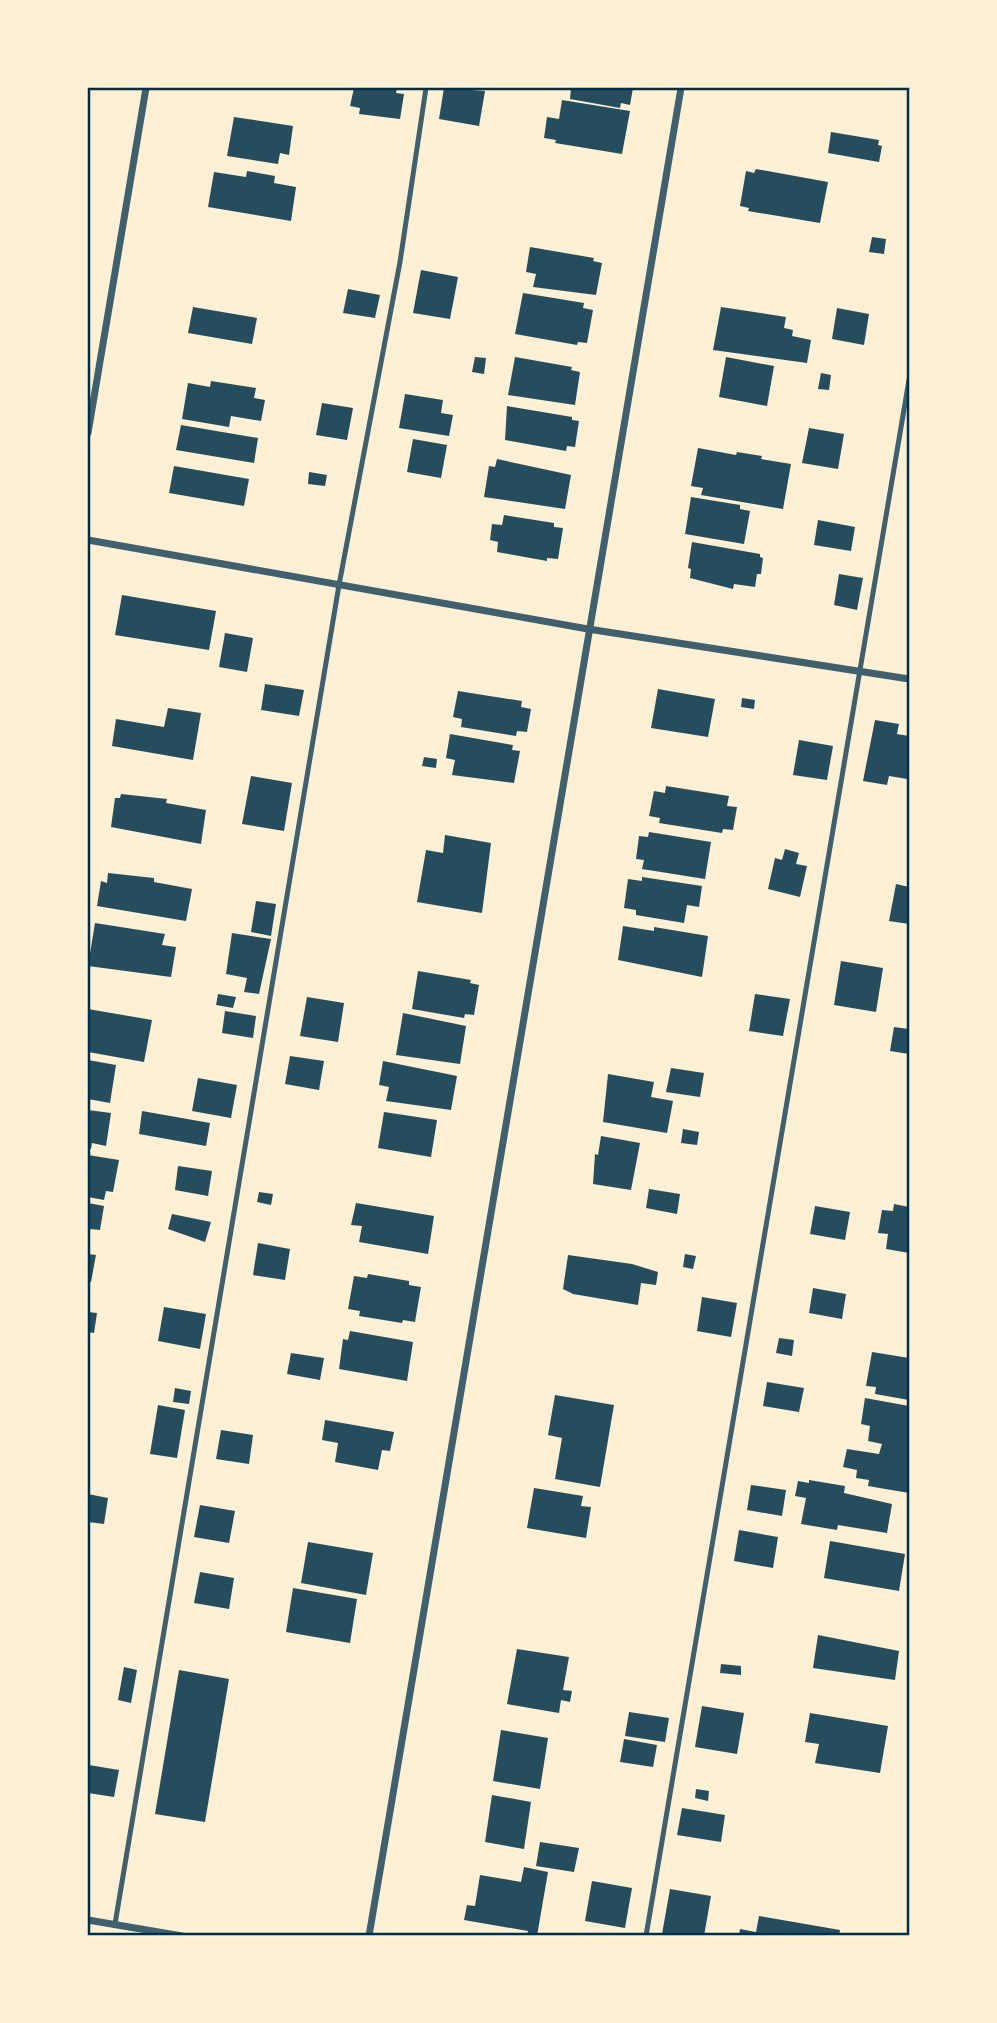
<svg xmlns="http://www.w3.org/2000/svg" width="997" height="2023" viewBox="0 0 997 2023" font-family="'Noto Sans',sans-serif">
<rect width="100%" height="100%" fill="#fdf0d5"/>
<!-- building -->
<g fill="#264d5e">
<polygon points="354,88 397,88 396,93 404,94 400,119 359,114 360,108 350,106"/>
<polygon points="444,88 485,91 479,126 439,119"/>
<polygon points="571,88 633,88 630,105 621,103 620,108 570,99"/>
<polygon points="562,100 630,111 622,154 555,143 556,140 544,138 547,117 559,119"/>
<polygon points="234,117 293,126 289,155 280,153 278,164 227,156"/>
<polygon points="831,132 879,140 878,145 882,146 879,162 828,153"/>
<polygon points="756,169 828,182 820,223 748,211 749,208 740,206 746,171 754,173"/>
<polygon points="247,171 275,176 274,183 296,187 291,221 208,207 214,172 246,177"/>
<polygon points="872,237 886,239 884,254 869,252"/>
<polygon points="530,247 594,258 593,261 602,263 596,295 533,287 536,274 526,272"/>
<polygon points="421,270 458,277 450,319 413,313"/>
<polygon points="348,289 380,295 375,318 343,313"/>
<polygon points="523,293 584,303 583,308 593,310 587,343 578,342 577,345 515,334"/>
<polygon points="193,307 257,318 252,344 188,333"/>
<polygon points="721,307 786,317 784,328 793,330 792,336 811,340 807,363 713,350"/>
<polygon points="837,308 869,314 864,345 832,339"/>
<polygon points="475,357 486,358 484,374 472,372"/>
<polygon points="515,357 572,367 571,370 580,372 575,405 508,395"/>
<polygon points="726,357 774,366 767,406 719,397"/>
<polygon points="821,373 831,375 829,390 818,389"/>
<polygon points="211,381 256,388 254,398 265,400 261,421 231,416 229,427 182,419 188,383 210,387"/>
<polygon points="405,394 443,400 441,413 453,415 449,436 399,428"/>
<polygon points="322,403 353,408 347,440 316,435"/>
<polygon points="507,406 572,417 572,420 579,421 575,447 567,446 566,451 505,440"/>
<polygon points="181,425 258,438 254,463 176,450"/>
<polygon points="809,428 844,434 838,469 802,463"/>
<polygon points="413,439 447,445 441,478 407,472"/>
<polygon points="698,448 736,455 737,452 762,456 761,459 791,464 783,509 701,495 703,488 691,486"/>
<polygon points="497,459 571,475 565,509 484,497 489,466 495,467"/>
<polygon points="174,466 249,479 244,506 169,493"/>
<polygon points="309,472 327,475 325,486 308,484"/>
<polygon points="691,497 740,505 740,509 750,511 744,544 685,534"/>
<polygon points="504,515 554,523 554,527 563,528 558,559 547,558 547,561 497,552 498,542 490,540 492,524 502,525"/>
<polygon points="818,520 855,527 851,551 814,545"/>
<polygon points="692,542 760,554 760,557 763,558 761,574 757,574 755,587 734,584 733,589 690,578 691,569 688,568"/>
<polygon points="839,574 863,578 857,610 834,605"/>
<polygon points="122,595 216,611 209,650 115,635"/>
<polygon points="225,633 253,638 247,672 219,667"/>
<polygon points="265,684 304,690 299,716 261,710"/>
<polygon points="658,689 715,699 708,737 651,728"/>
<polygon points="458,691 522,701 521,707 531,709 527,732 517,731 516,736 461,727 462,719 453,717"/>
<polygon points="742,698 755,700 754,709 741,707"/>
<polygon points="168,708 201,713 193,760 112,746 116,719 164,727"/>
<polygon points="875,720 899,724 897,734 909,736 907,779 889,776 887,785 863,781"/>
<polygon points="450,734 513,745 512,750 520,751 514,783 452,775 455,760 446,758"/>
<polygon points="799,740 833,746 827,780 793,775"/>
<polygon points="424,757 437,759 436,768 422,766"/>
<polygon points="251,776 292,783 284,831 242,824"/>
<polygon points="666,786 729,796 727,806 737,807 733,830 723,829 722,833 659,823 660,818 649,816 654,791 665,793"/>
<polygon points="121,794 167,799 166,803 206,810 201,844 111,827 115,798 120,798"/>
<polygon points="649,832 711,842 705,879 642,869 644,860 636,859 639,836 648,837"/>
<polygon points="445,835 491,843 482,913 417,902 426,850 443,853"/>
<polygon points="785,849 799,853 796,864 807,866 800,897 768,889 775,858 782,860"/>
<polygon points="108,873 154,878 154,882 192,889 186,921 97,906 101,881 107,883"/>
<polygon points="642,877 702,886 699,907 687,905 684,923 636,915 636,910 624,908 628,879 642,881"/>
<polygon points="896,884 909,887 909,924 889,921"/>
<polygon points="256,901 276,904 271,936 251,932"/>
<polygon points="95,923 165,934 162,945 176,947 171,977 88,966"/>
<polygon points="623,926 654,931 654,927 708,936 702,977 618,960"/>
<polygon points="232,933 271,939 259,994 244,992 247,978 226,974"/>
<polygon points="841,961 883,968 876,1012 834,1005"/>
<polygon points="418,971 471,980 470,983 479,985 474,1015 465,1014 464,1018 412,1009"/>
<polygon points="218,994 236,997 233,1008 216,1005"/>
<polygon points="755,994 790,999 783,1036 749,1031"/>
<polygon points="307,997 344,1003 338,1042 300,1036"/>
<polygon points="88,1009 152,1020 144,1062 88,1052"/>
<polygon points="225,1011 256,1016 253,1038 222,1033"/>
<polygon points="403,1013 466,1026 460,1064 396,1055"/>
<polygon points="894,1027 909,1029 909,1054 890,1051"/>
<polygon points="290,1056 324,1061 319,1090 285,1084"/>
<polygon points="88,1060 116,1065 110,1103 88,1099"/>
<polygon points="383,1061 457,1076 451,1110 386,1101 389,1087 379,1085"/>
<polygon points="671,1068 704,1073 700,1097 666,1092"/>
<polygon points="608,1074 654,1082 651,1097 673,1101 667,1133 603,1122"/>
<polygon points="198,1078 237,1085 231,1118 192,1111"/>
<polygon points="88,1110 111,1113 106,1146 92,1143 91,1149 88,1148"/>
<polygon points="142,1111 210,1123 206,1146 139,1134"/>
<polygon points="384,1112 437,1120 431,1157 378,1148"/>
<polygon points="683,1129 699,1132 697,1145 681,1143"/>
<polygon points="601,1136 640,1143 631,1190 593,1184 595,1154 598,1155"/>
<polygon points="88,1155 119,1160 113,1192 106,1191 104,1200 88,1197"/>
<polygon points="178,1166 212,1171 208,1196 175,1190"/>
<polygon points="649,1189 680,1194 677,1214 646,1208"/>
<polygon points="259,1192 273,1194 271,1205 257,1202"/>
<polygon points="88,1203 104,1206 100,1230 90,1229 89,1238"/>
<polygon points="356,1203 434,1216 428,1254 359,1242 362,1226 351,1225"/>
<polygon points="894,1204 909,1207 909,1253 886,1249 888,1234 878,1233 882,1210 893,1211"/>
<polygon points="815,1206 850,1212 845,1240 810,1234"/>
<polygon points="172,1214 211,1222 205,1242 168,1229"/>
<polygon points="258,1243 290,1249 285,1280 253,1275"/>
<polygon points="88,1254 96,1255 91,1282 88,1281"/>
<polygon points="685,1254 696,1256 693,1269 683,1267"/>
<polygon points="568,1255 632,1264 658,1272 656,1285 641,1283 638,1305 573,1294 563,1289"/>
<polygon points="368,1274 409,1281 409,1285 421,1287 415,1322 403,1320 402,1323 359,1316 360,1311 348,1309 354,1276 367,1278"/>
<polygon points="813,1288 846,1294 842,1319 809,1313"/>
<polygon points="702,1297 737,1303 731,1337 697,1331"/>
<polygon points="164,1307 206,1314 200,1349 158,1341"/>
<polygon points="88,1312 97,1313 94,1333 88,1332"/>
<polygon points="350,1331 413,1342 407,1381 339,1369 343,1339 348,1340"/>
<polygon points="779,1338 794,1340 792,1356 776,1353"/>
<polygon points="872,1352 909,1358 909,1400 875,1394 876,1387 866,1386"/>
<polygon points="291,1353 324,1358 320,1380 287,1374"/>
<polygon points="767,1382 804,1388 799,1412 763,1406"/>
<polygon points="175,1388 191,1391 189,1404 173,1402"/>
<polygon points="555,1395 614,1405 600,1487 555,1479 562,1438 548,1435"/>
<polygon points="865,1398 909,1406 909,1493 868,1486 869,1480 856,1478 857,1470 843,1467 847,1449 879,1454 882,1444 868,1441 870,1426 861,1424"/>
<polygon points="158,1405 185,1410 177,1458 150,1454"/>
<polygon points="325,1420 394,1432 390,1451 382,1450 378,1470 335,1462 338,1443 322,1440"/>
<polygon points="221,1430 253,1435 249,1464 216,1459"/>
<polygon points="809,1480 845,1486 844,1493 892,1504 887,1533 838,1525 837,1530 801,1524 806,1498 795,1496 798,1481 809,1483"/>
<polygon points="751,1485 786,1490 782,1516 747,1510"/>
<polygon points="534,1488 583,1496 581,1506 591,1507 586,1538 527,1528"/>
<polygon points="88,1494 108,1498 104,1524 88,1522"/>
<polygon points="200,1505 235,1511 229,1543 194,1537"/>
<polygon points="739,1530 778,1537 773,1568 734,1561"/>
<polygon points="830,1541 905,1554 899,1591 824,1578"/>
<polygon points="308,1542 373,1553 366,1595 301,1583"/>
<polygon points="200,1572 234,1578 229,1609 194,1603"/>
<polygon points="293,1588 357,1599 350,1643 286,1632"/>
<polygon points="818,1635 899,1651 895,1680 813,1668"/>
<polygon points="517,1649 569,1657 563,1690 572,1691 570,1702 561,1700 559,1713 507,1704"/>
<polygon points="721,1664 741,1666 741,1675 720,1673"/>
<polygon points="124,1667 137,1670 131,1703 118,1700"/>
<polygon points="179,1670 229,1679 205,1822 155,1814"/>
<polygon points="702,1706 744,1713 737,1754 695,1747"/>
<polygon points="629,1712 669,1718 665,1742 625,1736"/>
<polygon points="810,1713 888,1726 880,1773 815,1763 819,1744 805,1742"/>
<polygon points="501,1730 548,1738 540,1789 493,1781"/>
<polygon points="624,1739 657,1745 653,1767 620,1762"/>
<polygon points="89,1765 119,1770 114,1797 88,1793"/>
<polygon points="696,1789 709,1791 708,1801 695,1798"/>
<polygon points="492,1795 531,1802 524,1849 485,1842"/>
<polygon points="682,1808 725,1815 721,1842 677,1835"/>
<polygon points="540,1842 579,1848 574,1872 536,1866"/>
<polygon points="524,1867 548,1872 537,1936 527,1935 528,1931 464,1920 467,1905 475,1906 480,1875 521,1882"/>
<polygon points="592,1881 632,1888 625,1928 585,1921"/>
<polygon points="670,1889 711,1896 704,1936 662,1934"/>
<polygon points="759,1916 840,1930 839,1936 739,1936 740,1929 756,1932"/>
</g>
<g fill="none" stroke-linecap="round" stroke-linejoin="round">
<!-- service -->
<g stroke="#3f606c" stroke-width="5">
<polyline points="115,1924 339,585 400,262 426,88"/>
<polyline points="646,1936 909,380"/>
</g>
<!-- minor -->
<g stroke="#3f606c" stroke-width="7">
<polyline points="88,433 146,88"/>
<polyline points="88,540 588,629 909,679"/>
<polyline points="88,1920 182,1936"/>
<polyline points="369,1936 681,88"/>
</g>
</g>
<!-- border -->
<rect width="997" height="2023" fill="none" stroke="#fdf0d5" stroke-width="178"/>
<rect x="89" y="89" width="819" height="1845" fill="none" stroke="#003049" stroke-width="2.5"/>
</svg>
